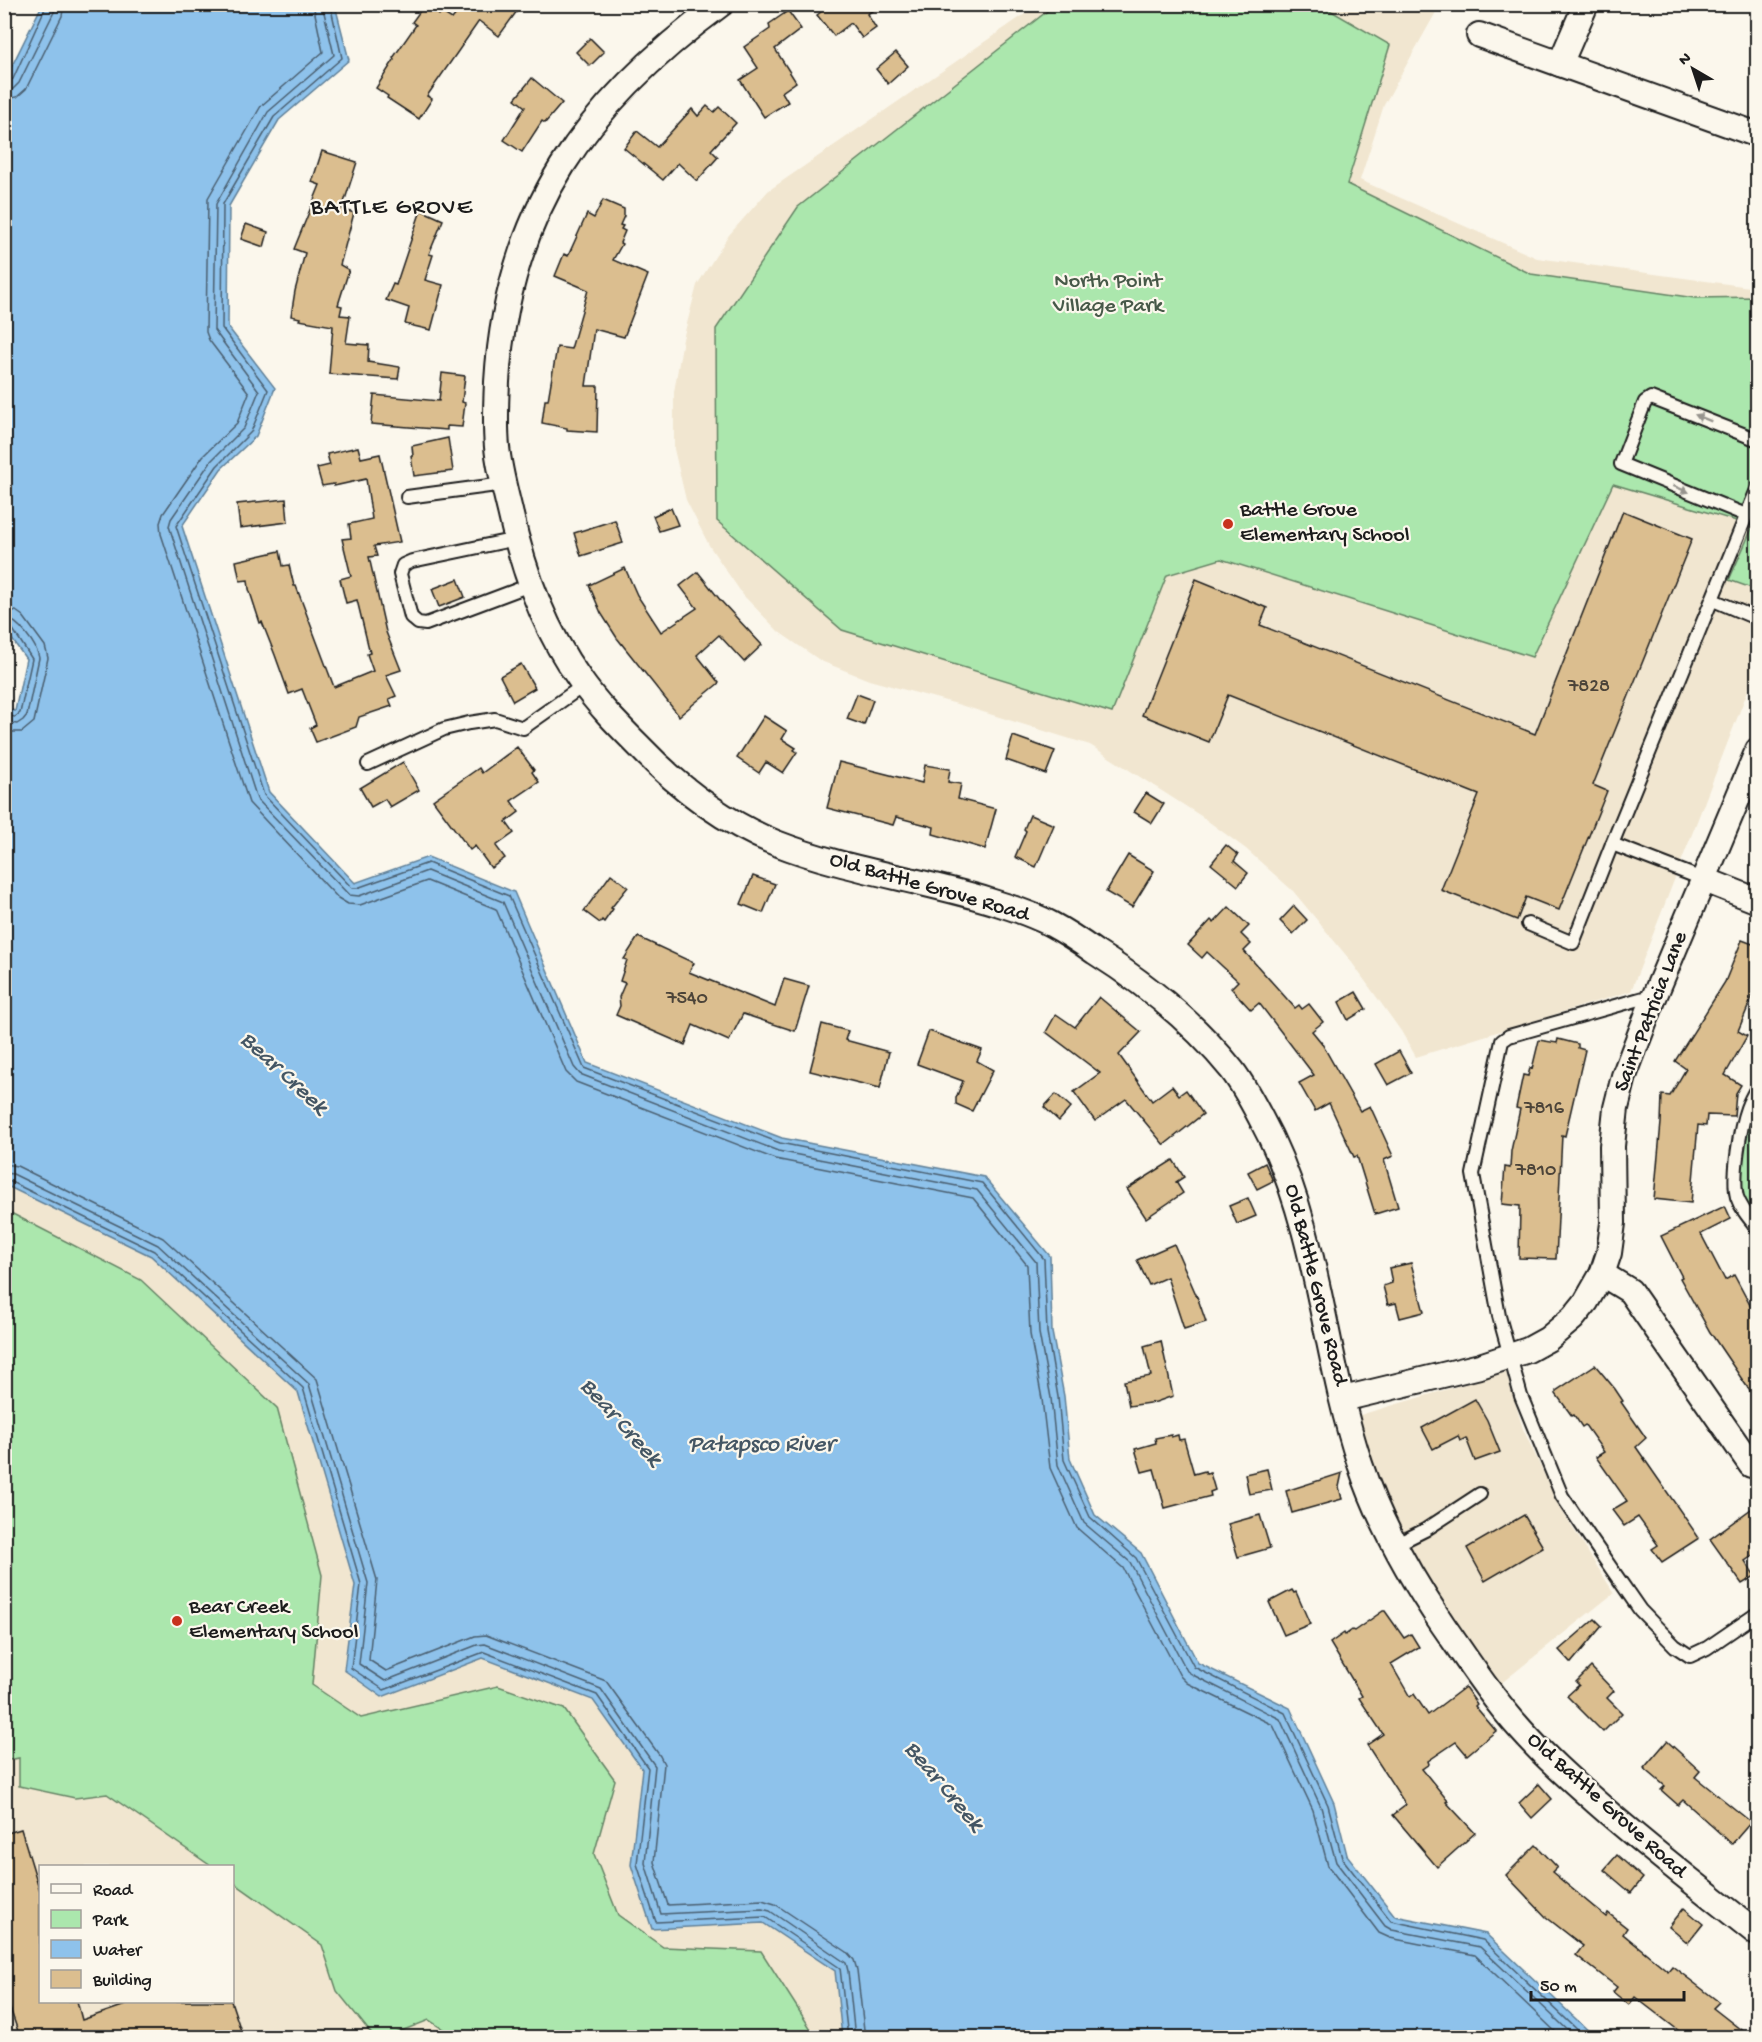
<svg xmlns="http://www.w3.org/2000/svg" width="1762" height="2042" viewBox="0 0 1762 2042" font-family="'Gochi Hand',sans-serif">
<rect width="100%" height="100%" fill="#fbf7ec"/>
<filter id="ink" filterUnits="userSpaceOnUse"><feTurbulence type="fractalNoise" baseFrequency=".0167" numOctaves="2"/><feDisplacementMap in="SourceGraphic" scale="12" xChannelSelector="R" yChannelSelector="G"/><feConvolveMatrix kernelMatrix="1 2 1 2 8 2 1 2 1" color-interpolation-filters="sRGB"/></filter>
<g filter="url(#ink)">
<!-- built -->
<g fill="#f1e6d0" fill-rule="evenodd">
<polygon points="1038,5 1440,5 1384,105 1360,180 1537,258 1757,288 1757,667 1631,991 1416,1057 1401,1031 1350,960 1293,891 1246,849 1201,816 1090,745 957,704 869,680 821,661 779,632 743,595 710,547 686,500 674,449 674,392 683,339 697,285 729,235 768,191"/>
<path d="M4,1185L151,1256L298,1392L355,1585L344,1670L382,1697L483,1658L593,1700L642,1769L631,1865L652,1929L763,1923L835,1971L842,2037H5ZM40,1866H232V2002H40Z"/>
<polygon points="1506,1372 1523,1429 1560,1508 1614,1593 1499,1685 1399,1539 1353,1417"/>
</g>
<!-- green -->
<g fill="#abe7ad" stroke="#648264" stroke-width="1.5">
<polygon points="1055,5 1321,5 1390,45 1347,184 1531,274 1695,298 1757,297 1757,590 1729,580 1753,526 1613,484 1532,657 1221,559 1167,575 1112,713 842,630 717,521 716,329 798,207"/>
<polygon points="1757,1091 1757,1225 1741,1203 1739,1151"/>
<polygon points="5,1210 141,1280 277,1408 322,1575 312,1685 361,1718 498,1686 564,1709 615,1780 594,1854 618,1915 663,1947 761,1951 816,2037 449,2038 449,2033 429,2020 386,2037 374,2037 337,1991 322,1945 233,1882 232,1866 211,1866 107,1794 75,1798 19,1786 19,1758 4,1761"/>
</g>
<!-- water -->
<polygon fill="#8ec2eb" stroke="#608098" stroke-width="1.5" points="42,5 335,5 349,60 279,120 229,206 228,327 275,388 256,436 221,469 182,526 269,792 355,883 428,857 514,892 587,1063 782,1138 984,1177 1050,1256 1052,1332 1064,1396 1070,1459 1095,1515 1141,1553 1198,1663 1290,1708 1334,1803 1347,1855 1395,1916 1486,1934 1595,2037 842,2037 835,1971 763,1923 652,1929 631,1865 642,1769 593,1700 483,1658 382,1697 344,1670 355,1585 298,1392 151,1256 5,1185 4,708 15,711 26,659 4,628 4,82"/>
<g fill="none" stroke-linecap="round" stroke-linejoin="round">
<!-- shore -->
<g stroke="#4a5e6f" stroke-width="1.5">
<polyline points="313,4 323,52 261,106 208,198 206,332 209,340 249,393 237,423 203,456 163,514 160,523 161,534 249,803 338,898 348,904 360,905 427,881 496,909 566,1072 576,1082 775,1159 973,1198 1027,1265 1030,1334 1042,1399 1050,1468 1077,1528 1123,1568 1180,1676 1187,1683 1273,1725 1313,1810 1328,1866 1379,1933 1390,1938 1475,1955 1562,2038"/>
<polyline points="322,4 334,55 268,112 216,204 214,330 259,391 244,428 211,461 171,519 169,526 257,799 349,895 359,896 427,871 503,902 574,1067 580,1074 778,1151 977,1190 1036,1262 1039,1333 1051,1398 1058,1465 1084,1523 1130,1562 1187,1671 1193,1675 1280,1719 1321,1807 1336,1862 1385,1926 1392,1930 1480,1947 1576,2038"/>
<polyline points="330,4 342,58 274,117 223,204 222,328 268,390 251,432 217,466 176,526 264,795 352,888 357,888 428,863 509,896 584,1068 780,1143 982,1183 1044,1259 1047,1332 1058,1397 1064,1460 1090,1517 1136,1558 1194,1667 1285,1713 1328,1805 1342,1858 1391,1921 1483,1940 1586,2038"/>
<polyline points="4,83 13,79 47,4"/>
<polyline points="4,90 13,89 19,83 54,12 55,4"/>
<polyline points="4,99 17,97 26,89 62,16 64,4"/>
<polyline points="4,609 16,611 23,616 45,646 48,658 34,722 22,732 4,732"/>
<path d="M4,618C18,619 37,645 39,658L27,715L23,720L17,724L4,722"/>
<polyline points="4,625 12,628 32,659 20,713 15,717 4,715"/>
<polyline points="4,1164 17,1166 163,1238 317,1379 377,1580 369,1660 386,1671 475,1636 486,1635 606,1681 660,1756 664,1764 654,1862 668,1905 762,1900 775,1904 847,1952 854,1960 857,1970 865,2038"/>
<polyline points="4,1173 13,1174 158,1245 309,1384 368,1583 359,1664 385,1681 477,1645 485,1644 601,1689 655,1766 645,1863 661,1914 762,1909 770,1911 846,1963 848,1971 855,2038"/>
<polyline points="4,1180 9,1181 154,1251 303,1388 361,1584 351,1668 384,1690 484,1652 597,1695 648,1768 637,1864 656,1922 765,1917 840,1968 848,2038"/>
</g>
</g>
<!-- building -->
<g fill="#dbbe8f" stroke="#1c1c1c" stroke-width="1.5">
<polygon points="425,4 439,15 441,12 452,19 462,7 459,4 522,4 499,36 479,21 427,96 432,99 419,119 387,98 388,96 376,88 394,60 393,58 416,25 412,22"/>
<polygon points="831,4 883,4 867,14 876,28 862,38 851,23 834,36 817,15"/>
<polygon points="788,11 801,29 775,49 796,82 782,92 788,102 764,117 740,80 758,68 744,47 770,29 769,24"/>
<polygon points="590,38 604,52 590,66 576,52"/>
<polygon points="896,52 908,66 888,84 876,69"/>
<polygon points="532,78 562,103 545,123 542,121 522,152 504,140 525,107 515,99"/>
<polygon points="707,106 714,112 719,107 736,123 711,150 718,157 697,181 678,163 663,180 624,148 637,131 657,147 692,109 698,116"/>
<polygon points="322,151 357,162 342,209 354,213 340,265 349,270 338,305 342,306 340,315 350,316 346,343 369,345 368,362 400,367 398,379 329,374 333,326 299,320 300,318 291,316 295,291 305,253 294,249 320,185 312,182"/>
<polygon points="603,200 624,209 624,216 620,225 623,226 621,229 625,231 620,243 622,244 613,260 648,275 624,337 594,329 586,386 598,386 597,432 567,430 567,428 542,423 545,400 548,400 557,347 571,349 588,290 555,276 564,254 568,256 587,214 594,218"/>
<polygon points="421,210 443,220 429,254 433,255 425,280 443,285 431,330 405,324 409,308 386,300 393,284 396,285"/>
<polygon points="246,224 268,232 264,247 241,239"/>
<polygon points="442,373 465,376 462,402 465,403 462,427 447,426 447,430 371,424 374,395 439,401"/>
<polygon points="448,438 453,471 414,476 411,456 413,456 412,446"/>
<polygon points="358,447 361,458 380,454 400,542 374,546 377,556 369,557 386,632 401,670 386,675 396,696 389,699 392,706 359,717 356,727 316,742 310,728 316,725 302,689 289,694 275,655 262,622 260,623 249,589 248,580 240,581 236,561 280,551 283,566 289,565 294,586 296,586 334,687 373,671 367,654 370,653 357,600 346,603 340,579 351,576 342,539 351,538 349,524 372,519 366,479 334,486 334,484 322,486 317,468 330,465 327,454"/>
<polygon points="286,499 288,522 240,528 237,504"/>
<polygon points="671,508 678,525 659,531 653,516"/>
<polygon points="1623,511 1692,539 1593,785 1607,791 1559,910 1526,897 1517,920 1441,890 1479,795 1228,695 1209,742 1142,715 1196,579 1267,608 1260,625 1535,734"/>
<polygon points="615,520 623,543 581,556 574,533"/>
<polygon points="625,568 637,595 661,632 697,608 680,586 698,572 721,601 762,645 744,662 719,635 697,655 719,683 679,716 617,638 601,613 589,585"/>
<polygon points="458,579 465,597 439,607 432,589"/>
<polygon points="521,664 535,688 513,701 500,676"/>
<polygon points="857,694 873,700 864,725 847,719"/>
<polygon points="764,716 787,731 782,739 796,748 794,750 797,752 783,773 766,762 759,773 737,758"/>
<polygon points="1013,736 1055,751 1046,774 1006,760"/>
<polygon points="517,747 534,770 532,772 539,782 511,801 519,812 506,822 514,833 496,846 505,858 491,868 475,846 470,850 433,800 479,768 482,773"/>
<polygon points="403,762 419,790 390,807 385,799 371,807 360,788"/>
<polygon points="839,762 922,783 925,765 950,769 948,782 961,784 958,799 996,809 985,849 933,834 934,827 896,817 893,825 827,808"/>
<polygon points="1146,793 1164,804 1152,823 1134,812"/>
<polygon points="1030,815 1054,825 1036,867 1015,857 1026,831 1024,829"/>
<polygon points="1226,845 1238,855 1234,861 1248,873 1238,886 1211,864"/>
<polygon points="1128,855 1154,871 1132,907 1106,892"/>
<polygon points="611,874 628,887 611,908 613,909 604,922 602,920 600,923 584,911"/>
<polygon points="753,876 775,884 763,913 741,904"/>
<polygon points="1294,906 1307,920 1293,934 1280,921"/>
<polygon points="1229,907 1249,926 1241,934 1251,944 1244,951 1295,1008 1299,1005 1302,1009 1309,1004 1323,1022 1312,1031 1321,1042 1360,1111 1370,1106 1393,1156 1384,1160 1398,1207 1375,1214 1357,1156 1354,1157 1329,1103 1315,1111 1299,1083 1314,1075 1259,1003 1251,1010 1231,988 1238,981 1207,952 1202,958 1188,945 1211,920 1214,923"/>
<polygon points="638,937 694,963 689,972 775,1007 784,979 809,986 795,1031 743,1014 729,1041 693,1025 685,1045 616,1015 620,1006 619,997 625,983 620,981 627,960 624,959"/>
<polygon points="1742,940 1758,946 1758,983 1738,1031 1747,1036 1725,1075 1741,1085 1736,1093 1734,1116 1707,1115 1706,1126 1698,1125 1691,1203 1654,1199 1661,1123 1662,1095 1670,1096 1686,1069 1675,1061 1725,982"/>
<polygon points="1356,992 1366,1009 1348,1020 1339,1002"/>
<polygon points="1099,997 1141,1032 1119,1055 1152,1101 1172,1086 1179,1095 1186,1090 1203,1114 1164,1145 1126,1099 1095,1121 1074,1092 1100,1073 1046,1032 1056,1014 1075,1027"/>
<polygon points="822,1024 848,1031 845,1040 889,1052 880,1088 810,1071"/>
<polygon points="929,1031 982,1050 977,1061 993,1070 972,1111 956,1104 956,1098 963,1081 917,1064"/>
<polygon points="1558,1039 1578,1044 1578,1048 1585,1050 1565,1136 1562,1135 1556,1259 1519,1258 1520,1206 1502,1204 1505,1167 1510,1168 1511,1151 1520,1109 1516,1108 1523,1075 1528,1076 1530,1068 1532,1069 1539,1040 1557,1043"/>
<polygon points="1399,1051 1411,1073 1388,1085 1376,1064"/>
<polygon points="1056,1094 1071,1107 1059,1121 1044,1107"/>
<polygon points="1173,1160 1184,1177 1176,1182 1183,1193 1146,1218 1127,1189"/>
<polygon points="1265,1163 1273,1181 1257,1189 1248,1172"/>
<polygon points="1248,1198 1256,1216 1237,1224 1229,1206"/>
<polygon points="1725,1206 1731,1219 1701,1234 1725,1280 1734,1275 1758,1320 1758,1403 1710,1332 1680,1278 1682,1277 1661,1236"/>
<polygon points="1174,1244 1198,1299 1206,1322 1184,1329 1167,1277 1149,1285 1137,1260"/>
<polygon points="1411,1263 1424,1312 1400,1318 1396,1303 1388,1305 1383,1286 1392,1283 1389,1268"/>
<polygon points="1161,1341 1173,1396 1156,1402 1129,1406 1124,1381 1151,1376 1144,1346"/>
<polygon points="1595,1365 1615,1389 1623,1401 1621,1402 1646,1438 1636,1447 1699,1538 1662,1562 1652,1549 1658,1545 1638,1517 1624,1526 1612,1510 1627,1501 1596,1457 1604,1452 1585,1425 1582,1427 1574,1415 1572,1416 1556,1394 1556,1391"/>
<polygon points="1475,1399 1487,1420 1500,1452 1475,1461 1466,1438 1460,1441 1458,1436 1433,1449 1422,1428"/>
<polygon points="1171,1435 1171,1437 1178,1435 1179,1440 1184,1439 1194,1474 1205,1471 1206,1474 1210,1473 1215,1490 1210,1492 1211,1496 1165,1508 1154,1469 1142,1472 1135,1449 1156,1443 1155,1438"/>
<polygon points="1267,1469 1272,1490 1249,1494 1245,1474"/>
<polygon points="1342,1473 1339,1487 1342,1499 1292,1513 1286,1491"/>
<polygon points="1758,1504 1758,1552 1745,1561 1755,1576 1742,1584 1710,1539"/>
<polygon points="1260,1515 1270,1548 1238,1557 1228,1524"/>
<polygon points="1524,1515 1543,1547 1485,1581 1467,1548"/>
<polygon points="1292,1590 1294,1593 1296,1592 1310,1624 1284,1635 1269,1602"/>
<polygon points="1383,1611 1385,1611 1404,1638 1411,1634 1419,1647 1391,1664 1410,1697 1414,1694 1428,1715 1465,1687 1477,1704 1475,1706 1496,1731 1467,1755 1456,1742 1428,1761 1429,1764 1422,1769 1448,1801 1446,1802 1475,1833 1437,1867 1393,1815 1406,1805 1367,1745 1383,1734 1359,1698 1362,1696 1330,1643 1344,1633 1345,1635 1352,1630 1354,1631"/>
<polygon points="1595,1619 1602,1626 1571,1663 1559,1650"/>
<polygon points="1591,1667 1614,1691 1607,1698 1622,1713 1603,1732 1567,1696 1579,1685 1576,1682"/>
<polygon points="1667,1741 1700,1771 1695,1777 1751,1822 1732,1844 1683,1800 1678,1805 1661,1790 1665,1786 1644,1768"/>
<polygon points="1539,1784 1552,1799 1532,1818 1519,1803"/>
<polygon points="21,1829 40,1891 40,2001 77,2001 82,2020 137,2001 231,2001 243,2037 20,2037 4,1991 4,1834"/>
<polygon points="1536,1845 1557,1867 1552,1872 1606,1917 1608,1913 1627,1928 1623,1934 1668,1971 1672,1966 1719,2002 1713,2008 1750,2037 1687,2037 1635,1997 1629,2005 1613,1992 1617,1987 1576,1955 1583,1946 1546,1917 1506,1875"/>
<polygon points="1617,1855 1643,1878 1631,1893 1604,1870"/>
<polygon points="1684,1908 1703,1924 1688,1943 1669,1927"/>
</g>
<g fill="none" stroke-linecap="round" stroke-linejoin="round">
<!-- lane casing -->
<g stroke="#1c1c1c" stroke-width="16">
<g id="lane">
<polyline points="407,497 504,484"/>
<polyline points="1746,515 1621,464 1645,402 1651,398 1758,440"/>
<polyline points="516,539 412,561 403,565 400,574 411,617 418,623 426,624 530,585"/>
<polyline points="1713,600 1758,619"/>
<polyline points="368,764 444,729 469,723 495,719 523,728 584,685"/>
<polyline points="1612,844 1705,880"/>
<polyline points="1528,924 1573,943 1612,844 1758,487"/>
<polyline points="1654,995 1509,1036 1502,1041 1473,1174 1499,1316 1521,1396 1562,1496 1593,1542 1640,1610 1675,1646 1690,1656 1707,1648 1758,1613"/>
<path d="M1758,1086C1754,1093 1750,1100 1747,1108C1740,1127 1732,1177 1737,1197C1741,1209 1750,1219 1758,1229"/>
<polyline points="1395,1545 1425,1530 1480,1494"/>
</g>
</g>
<!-- street casing -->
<g stroke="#1c1c1c" stroke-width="28">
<g id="street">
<path d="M721,4C586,103 507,211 497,382C496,403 495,425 497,447C499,468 505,490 510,511C523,570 543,628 579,678C596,703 618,725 639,746C678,787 724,822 776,843C845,870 919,879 990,901C1010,907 1032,914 1051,924C1066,932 1081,942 1095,952C1146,984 1194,1023 1232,1070C1248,1091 1259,1115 1271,1138C1320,1241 1324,1357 1360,1464C1379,1522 1409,1575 1443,1625C1468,1661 1492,1698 1521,1730C1544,1756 1570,1779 1596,1802C1648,1848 1703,1890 1758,1934"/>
<polyline points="1479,35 1758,135"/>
<polyline points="1560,64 1586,4"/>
<polyline points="1705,880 1758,901"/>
<polyline points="1602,1274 1630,1291 1751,1465"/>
<polyline points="1343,1399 1480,1366 1528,1350 1548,1339 1573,1318 1586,1302 1602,1274 1609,1253 1613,1223 1612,1146 1616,1108 1624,1076 1655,995 1758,750"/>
</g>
</g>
<!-- lane -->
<use href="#lane" stroke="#fbf7ec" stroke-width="12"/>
<!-- street -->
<use href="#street" stroke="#fbf7ec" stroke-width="24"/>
</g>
<!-- one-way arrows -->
<defs><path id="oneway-solid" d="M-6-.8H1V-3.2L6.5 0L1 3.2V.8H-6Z" transform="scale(1.5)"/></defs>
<g fill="#97948e">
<use href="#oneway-solid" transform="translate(1703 418) rotate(-158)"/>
<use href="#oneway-solid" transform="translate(1681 489) rotate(22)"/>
</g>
</g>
<!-- markers -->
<g fill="#c8321e" stroke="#fbf7ec" stroke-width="2">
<circle cx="1228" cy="524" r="6"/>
<circle cx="177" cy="1621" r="6"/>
</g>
<g text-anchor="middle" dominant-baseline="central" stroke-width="4.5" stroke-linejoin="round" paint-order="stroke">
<!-- number labels -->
<g font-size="20" fill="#4c4439">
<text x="1589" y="687">7828</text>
<text x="687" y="999">7540</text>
<text x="1544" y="1109">7816</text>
<text x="1536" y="1171">7810</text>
</g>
<!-- park labels -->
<g font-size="22" fill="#475948" stroke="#fbf7ec">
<text x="1108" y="282">North Point<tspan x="1108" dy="25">Village Park</tspan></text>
</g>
<!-- poi labels -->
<g font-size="22" fill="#1c1c1c" stroke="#fbf7ec" text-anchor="start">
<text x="1240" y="511">Battle Grove<tspan x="1240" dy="25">Elementary School</tspan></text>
<text x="189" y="1608">Bear Creek<tspan x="189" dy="25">Elementary School</tspan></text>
</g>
<!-- street labels -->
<g font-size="22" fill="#1c1c1c" stroke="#fbf7ec">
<text transform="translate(929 888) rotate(16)">Old Battle Grove Road</text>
<text transform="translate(1652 1012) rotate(-69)">Saint Patricia Lane</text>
<text transform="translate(1315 1285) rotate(76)">Old Battle Grove Road</text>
<text transform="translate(1606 1806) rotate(42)">Old Battle Grove Road</text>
</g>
<!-- neighbourhood labels -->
<g font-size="24" letter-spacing="1.5" fill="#1c1c1c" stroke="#fbf7ec">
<text x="392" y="208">BATTLE GROVE</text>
</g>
<!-- water labels -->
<g font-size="24" font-style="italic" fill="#445664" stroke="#fbf7ec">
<text transform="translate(283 1074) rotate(43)">Bear Creek</text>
<text transform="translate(620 1423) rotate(48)">Bear Creek</text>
<text x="761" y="1445">Patapsco River</text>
<text transform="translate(943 1787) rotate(50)">Bear Creek</text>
</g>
</g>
<!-- margin -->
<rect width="1762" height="2042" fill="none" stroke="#fbf7ec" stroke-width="24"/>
<rect x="12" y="12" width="1738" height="2018" fill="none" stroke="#1c1c1c" stroke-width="2" filter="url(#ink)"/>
<!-- legend -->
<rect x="39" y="1865" width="195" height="138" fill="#fbf7ec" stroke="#a29f99" stroke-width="1.5"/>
<rect x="51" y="1884" width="30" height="9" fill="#fbf7ec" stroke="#a29f99" stroke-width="1.5"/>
<text x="93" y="1895" font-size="18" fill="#1c1c1c">Road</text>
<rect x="51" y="1910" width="30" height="18" fill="#abe7ad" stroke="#a29f99" stroke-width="1.5"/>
<text x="93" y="1925" font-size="18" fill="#1c1c1c">Park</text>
<rect x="51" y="1940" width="30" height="18" fill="#8ec2eb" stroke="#a29f99" stroke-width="1.5"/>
<text x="93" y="1955" font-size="18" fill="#1c1c1c">Water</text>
<rect x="51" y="1970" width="30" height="18" fill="#dbbe8f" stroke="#a29f99" stroke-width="1.5"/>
<text x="93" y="1985" font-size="18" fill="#1c1c1c">Building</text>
<!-- north arrow -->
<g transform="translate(1693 69) rotate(321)" stroke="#fbf7ec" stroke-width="4.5" paint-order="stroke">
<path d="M0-4.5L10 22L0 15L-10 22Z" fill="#1c1c1c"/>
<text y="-9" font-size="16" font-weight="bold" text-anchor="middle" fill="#1c1c1c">N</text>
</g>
<!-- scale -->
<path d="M1531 1991v9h153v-9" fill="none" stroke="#1c1c1c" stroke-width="3"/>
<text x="1540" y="1991" font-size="18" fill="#1c1c1c" stroke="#fbf7ec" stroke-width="4.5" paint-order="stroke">50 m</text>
</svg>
